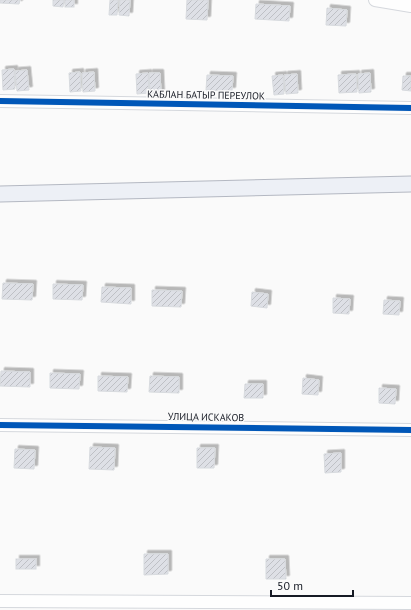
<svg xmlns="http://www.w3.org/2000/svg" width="411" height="610" viewBox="0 0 411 610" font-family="'PT Sans',sans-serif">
<defs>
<pattern id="building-hatch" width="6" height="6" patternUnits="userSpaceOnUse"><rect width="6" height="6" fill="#dee0e6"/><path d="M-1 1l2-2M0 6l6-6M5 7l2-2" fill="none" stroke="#bec0c5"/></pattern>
<filter id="shadow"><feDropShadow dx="3.5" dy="-3.5" stdDeviation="0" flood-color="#0004"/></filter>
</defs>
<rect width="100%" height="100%" fill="#fafafa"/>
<!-- building -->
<g fill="url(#building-hatch)" stroke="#d7dade" filter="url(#shadow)">
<polygon points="0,0 20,0 19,4 0,3"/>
<polygon points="53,0 64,0 63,7 53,6"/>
<rect x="65" y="0" width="9" height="7"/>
<polygon points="110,0 118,0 117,15 109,15"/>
<polygon points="120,0 130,0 129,16 119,15"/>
<polygon points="187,0 208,0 207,20 186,19"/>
<polygon points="256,4 290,6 289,21 255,19"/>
<polygon points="327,8 347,10 346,26 326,25"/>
<polygon points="14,69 15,89 3,90 2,70"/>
<polygon points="27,70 29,90 17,91 15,71"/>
<polygon points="80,72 81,91 70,92 69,73"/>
<polygon points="94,72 95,91 83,92 82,73"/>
<polygon points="148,73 149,93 137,94 136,74"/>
<polygon points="149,73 160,73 161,93 150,93"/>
<polygon points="370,73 371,92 359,93 358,74"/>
<polygon points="297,74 298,93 286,94 284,75"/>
<polygon points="356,74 357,92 339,93 338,75"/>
<polygon points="207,75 233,76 232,91 206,90"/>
<polygon points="283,75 284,94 274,95 272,76"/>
<polygon points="403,76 411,76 411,91 402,90"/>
<polygon points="3,283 33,284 32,300 2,299"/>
<polygon points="53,284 83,285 82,300 53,299"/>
<polygon points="102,287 131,288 131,304 101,302"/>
<polygon points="152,290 182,291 181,307 152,306"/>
<polygon points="252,292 268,294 267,308 251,306"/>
<polygon points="333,298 350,299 349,314 333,313"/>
<polygon points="384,300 400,301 399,315 383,314"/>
<polygon points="1,371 30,372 30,387 0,386"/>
<polygon points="50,373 80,374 79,389 50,388"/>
<polygon points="98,376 128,377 127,392 98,391"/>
<polygon points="150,376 179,377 179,393 149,392"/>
<polygon points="303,378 319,380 318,395 302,394"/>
<polygon points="245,384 263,384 263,398 244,398"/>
<polygon points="379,388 396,389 395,404 379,403"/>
<polygon points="90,447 115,448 114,470 89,469"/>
<polygon points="197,448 215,448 214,468 197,468"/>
<polygon points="15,449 35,450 34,469 14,468"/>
<polygon points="341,453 341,472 325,473 324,454"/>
<polygon points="144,554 168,554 168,574 144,575"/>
<rect x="16" y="559" width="20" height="10"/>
<polygon points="266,559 285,559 286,579 266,579"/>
</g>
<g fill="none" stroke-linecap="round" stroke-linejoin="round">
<!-- minor casing -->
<g stroke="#d5d8dd" stroke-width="14">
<g id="minor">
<polyline points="375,0 411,6"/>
<polyline points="0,101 411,108"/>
<polyline points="0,425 411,430"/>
<polyline points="0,601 411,603"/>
</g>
</g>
<!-- major casing -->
<g stroke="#b4b8c2" stroke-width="17">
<polyline id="major" points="0,194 411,184"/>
</g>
<!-- minor -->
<use href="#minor" stroke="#fefefe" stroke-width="12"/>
<!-- major -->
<use href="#major" stroke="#edf0f6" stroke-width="15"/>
<!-- cycleway casing -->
<g stroke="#fafafa" stroke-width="8">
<g id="cycleway">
<polyline points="0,101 411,108"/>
<polyline points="0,425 411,430"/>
</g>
</g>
<!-- cycleway -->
<use href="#cycleway" stroke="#0057b8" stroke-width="6"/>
</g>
<g text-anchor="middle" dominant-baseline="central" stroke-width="3" stroke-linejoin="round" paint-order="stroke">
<!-- street labels -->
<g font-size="10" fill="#161a24" stroke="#fafafa">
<text transform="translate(206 95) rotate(1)">КАБЛАН БАТЫР ПЕРЕУЛОК</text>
<text transform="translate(206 417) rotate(1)">УЛИЦА ИСКАКОВ</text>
</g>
</g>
<!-- scale -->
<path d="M271 590v6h82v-6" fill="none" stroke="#161a24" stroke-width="2"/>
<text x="277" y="590" font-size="12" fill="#161a24" stroke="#fafafa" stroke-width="3" paint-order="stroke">50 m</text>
</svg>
